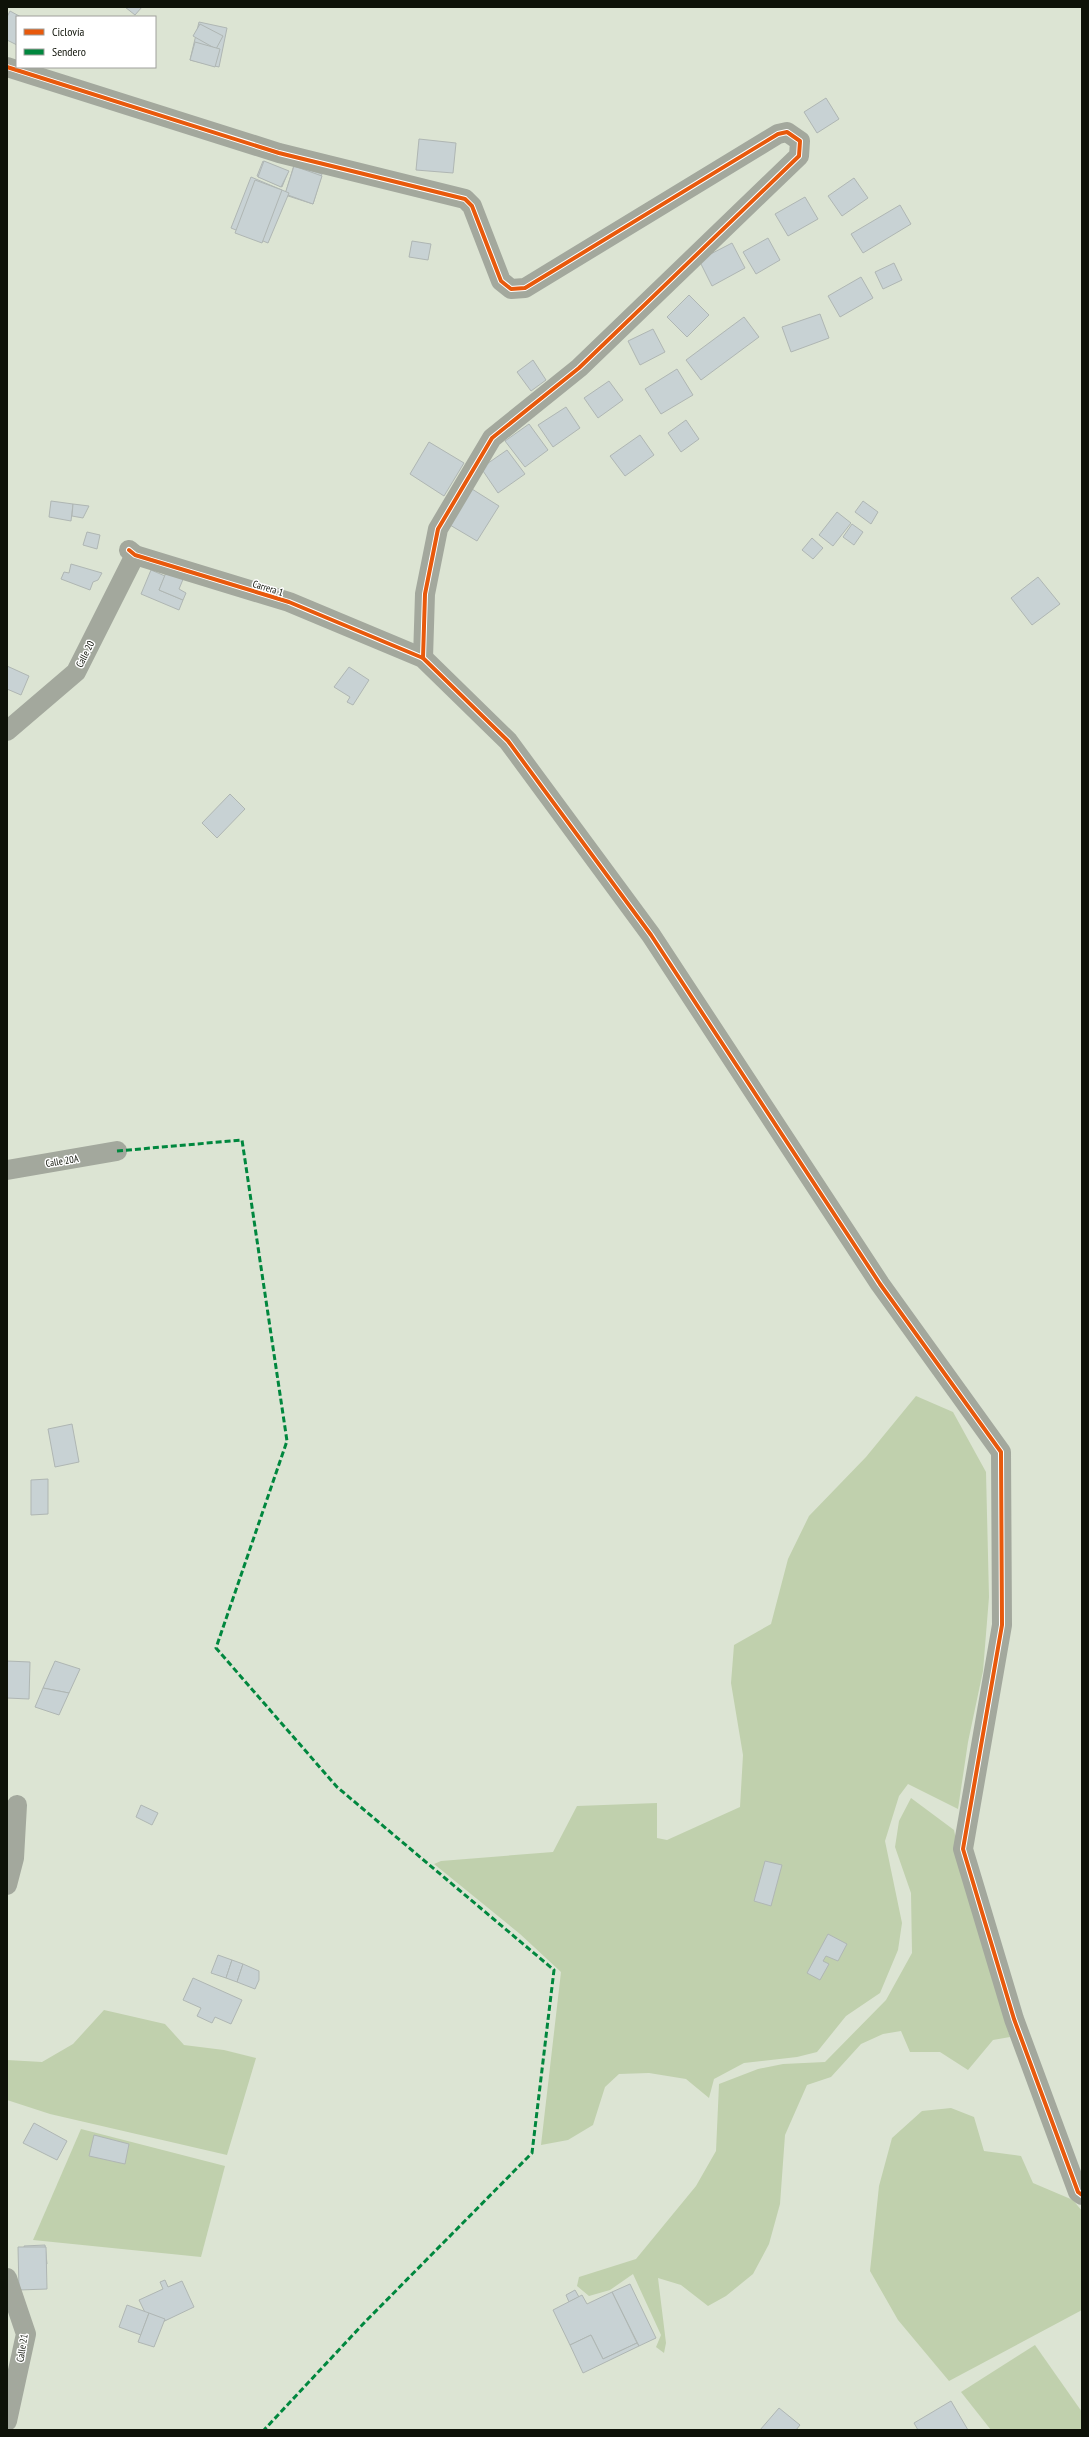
<svg xmlns="http://www.w3.org/2000/svg" width="1089" height="2437" viewBox="0 0 1089 2437" font-family="'PT Sans Narrow',sans-serif">
<rect width="100%" height="100%" fill="#dce4d3"/>
<!-- green -->
<g fill="#c0d0ad">
<polygon points="916,1396 953,1412 986,1472 989,1597 983,1671 968,1742 958,1809 908,1784 899,1796 885,1841 902,1923 898,1950 880,1993 846,2016 817,2052 797,2057 744,2063 714,2079 709,2098 686,2079 649,2073 619,2074 605,2087 593,2125 568,2140 541,2145 561,1972 520,1934 434,1864 441,1861 553,1852 577,1806 657,1803 657,1838 667,1840 740,1807 743,1755 731,1683 734,1645 771,1624 788,1559 809,1516 866,1457"/>
<polygon points="911,1798 954,1830 967,1894 1010,2037 993,2040 968,2070 940,2052 910,2052 901,2031 883,2034 861,2044 831,2077 807,2085 785,2135 780,2204 769,2244 753,2274 726,2296 708,2306 681,2285 658,2278 666,2343 664,2353 656,2347 661,2335 633,2274 610,2290 589,2296 577,2286 579,2277 636,2259 696,2186 716,2151 719,2084 758,2069 783,2064 825,2062 886,2000 912,1953 911,1893 895,1847 899,1821"/>
<polygon points="104,2010 165,2024 184,2045 224,2050 256,2058 227,2155 50,2114 7,2100 7,2060 42,2062 73,2044"/>
<polygon points="951,2108 974,2117 984,2151 1021,2156 1033,2183 1073,2200 1082,2211 1082,2310 949,2381 898,2320 870,2271 879,2186 892,2138 922,2111"/>
<polygon points="81,2129 225,2166 201,2257 33,2240"/>
<polygon points="1035,2345 1082,2412 1082,2430 991,2430 961,2392"/>
</g>
<!-- building -->
<g fill="#c8d2d4" stroke="#afb6b3">
<polygon points="125,7 142,7 135,15"/>
<polygon points="10,11 21,17 17,17 17,45 7,40 7,17"/>
<polygon points="199,22 227,28 219,67 190,60"/>
<polygon points="200,24 223,36 216,49 193,36"/>
<polygon points="195,42 220,49 215,67 190,60"/>
<polygon points="826,98 839,119 817,133 804,112"/>
<polygon points="419,139 456,143 453,173 416,170"/>
<polygon points="263,161 288,172 282,187 257,176"/>
<polygon points="264,161 289,171 281,187 258,177"/>
<polygon points="294,165 322,174 313,204 285,195"/>
<polygon points="294,166 322,176 313,204 285,194"/>
<polygon points="251,177 289,193 268,243 231,228"/>
<polygon points="854,178 868,198 842,216 828,196"/>
<polygon points="255,180 282,190 262,243 235,233"/>
<polygon points="805,197 818,219 788,236 775,214"/>
<polygon points="900,205 911,224 863,253 851,234"/>
<polygon points="768,238 780,260 756,274 743,252"/>
<polygon points="412,241 431,244 428,260 409,257"/>
<polygon points="732,243 745,268 712,286 699,260"/>
<polygon points="894,263 902,280 883,289 875,272"/>
<polygon points="861,277 873,298 840,317 828,296"/>
<polygon points="689,295 709,315 687,337 667,317"/>
<polygon points="820,314 829,338 791,352 782,327"/>
<polygon points="744,317 759,337 701,380 686,360"/>
<polygon points="653,329 665,352 640,365 628,341"/>
<polygon points="533,360 546,380 531,391 517,372"/>
<polygon points="677,369 693,395 661,414 645,389"/>
<polygon points="609,381 623,400 598,418 584,398"/>
<polygon points="566,407 580,428 553,447 538,425"/>
<polygon points="686,420 699,439 681,452 668,433"/>
<polygon points="529,424 548,450 525,467 505,441"/>
<polygon points="640,435 654,455 625,476 610,456"/>
<polygon points="429,442 464,463 444,496 410,474"/>
<polygon points="507,450 525,474 498,493 481,468"/>
<polygon points="472,489 499,506 477,541 450,525"/>
<polygon points="51,501 73,504 71,521 49,517"/>
<polygon points="863,501 878,512 871,524 855,512"/>
<polygon points="73,504 89,506 83,518 72,516"/>
<polygon points="837,512 851,523 833,546 819,535"/>
<polygon points="852,524 863,532 854,545 843,537"/>
<polygon points="87,532 100,535 97,549 83,545"/>
<polygon points="812,538 823,548 813,559 802,550"/>
<polygon points="71,564 102,573 98,580 93,582 90,590 61,579 64,572 69,573"/>
<polygon points="151,570 165,576 159,590 183,600 179,610 141,594"/>
<polygon points="167,570 184,577 179,589 186,593 183,600 159,590"/>
<polygon points="1038,577 1060,604 1032,625 1011,598"/>
<polygon points="7,666 29,676 21,695 7,689"/>
<polygon points="349,667 369,680 353,705 347,702 350,697 334,687"/>
<polygon points="230,794 245,809 217,838 202,823"/>
<polygon points="72,1424 79,1462 55,1467 48,1429"/>
<polygon points="48,1479 48,1514 31,1515 31,1480"/>
<polygon points="7,1661 30,1662 29,1699 7,1698"/>
<polygon points="55,1661 80,1669 69,1693 43,1688"/>
<polygon points="43,1688 69,1693 59,1715 35,1707"/>
<polygon points="141,1805 158,1813 152,1825 136,1817"/>
<polygon points="765,1861 782,1865 771,1906 754,1901"/>
<polygon points="828,1934 847,1944 838,1961 826,1956 823,1961 829,1964 820,1980 807,1973"/>
<polygon points="218,1955 232,1960 226,1978 211,1973"/>
<polygon points="232,1960 243,1964 237,1982 226,1978"/>
<polygon points="243,1964 259,1971 259,1980 255,1989 237,1982"/>
<polygon points="193,1978 242,2000 231,2024 215,2017 212,2023 197,2016 201,2008 183,2000"/>
<polygon points="34,2123 67,2141 57,2160 23,2143"/>
<polygon points="94,2135 129,2144 125,2164 89,2156"/>
<polygon points="45,2245 47,2264 26,2265 24,2246"/>
<polygon points="18,2247 46,2247 47,2289 19,2290"/>
<polygon points="165,2280 168,2287 182,2281 194,2307 152,2327 139,2300 163,2289 160,2282"/>
<polygon points="630,2284 656,2338 639,2346 612,2292"/>
<polygon points="575,2290 579,2297 569,2302 566,2295"/>
<polygon points="612,2292 637,2343 603,2359 591,2335 570,2345 553,2310 582,2295 587,2304"/>
<polygon points="127,2305 149,2313 141,2335 119,2327"/>
<polygon points="149,2313 165,2319 154,2347 138,2342"/>
<polygon points="591,2335 603,2359 637,2343 639,2346 583,2373 570,2345"/>
<polygon points="951,2401 968,2430 918,2430 914,2423"/>
<polygon points="779,2408 800,2425 796,2430 760,2430"/>
</g>
<g fill="none" stroke-linecap="round" stroke-linejoin="round">
<!-- minor -->
<g stroke="#a3a89d" stroke-width="20">
<polyline points="7,67 279,153 465,199 472,206 501,281 511,289 525,288 778,134 787,132 800,141 799,156 579,368 492,438 438,529 425,594 423,658"/>
<polyline points="129,550 135,555 289,602 423,658 508,741 651,935 880,1284 1001,1452 1002,1625 963,1849 1014,2019 1078,2192 1082,2195"/>
<polyline points="7,731 76,672 135,555"/>
<polyline points="7,1170 117,1151"/>
<polyline points="7,1885 14,1858 17,1805"/>
<polyline points="7,2278 26,2334 7,2421"/>
</g>
<!-- quiet -->
<polyline stroke="#00873e" stroke-width="3" stroke-dasharray="6 3" stroke-linecap="butt" points="117,1151 242,1140 287,1441 216,1648 337,1787 554,1970 532,2153 364,2323 264,2430"/>
<!-- cycleway casing -->
<g stroke="#fff" stroke-width="6">
<g id="cycleway">
<polyline points="7,67 279,153 465,199 472,206 501,281 511,289 525,288 778,134 787,132 800,141 799,156 579,368 492,438 438,529 425,594 423,658"/>
<polyline points="129,550 135,555 289,602 423,658 508,741 651,935 880,1284 1001,1452 1002,1625 963,1849 1014,2019 1078,2192 1082,2195"/>
</g>
</g>
<!-- cycleway -->
<use href="#cycleway" stroke="#e8590c" stroke-width="4"/>
</g>
<g text-anchor="middle" dominant-baseline="central" stroke-width="3" stroke-linejoin="round" paint-order="stroke">
<!-- street labels -->
<g font-size="10" fill="#0e1208" stroke="#fff">
<text transform="translate(268 588) rotate(17)">Carrera 1</text>
<text transform="translate(85 654) rotate(-63)">Calle 20</text>
<text transform="translate(62 1161) rotate(-9)">Calle 20A</text>
<text transform="translate(22 2348) rotate(-81)">Calle 21</text>
</g>
</g>
<!-- border -->
<rect width="1089" height="2437" fill="none" stroke="#0e1208" stroke-width="16"/>
<!-- legend -->
<rect x="16" y="16" width="140" height="52" fill="#ffffff" stroke="#9fa09c"/>
<rect x="24" y="29" width="20" height="6" fill="#e8590c" stroke="#9fa09c"/>
<text x="52" y="36" font-size="12" fill="#0e1208">Ciclovía</text>
<rect x="24" y="49" width="20" height="6" fill="#00873e" stroke="#9fa09c"/>
<text x="52" y="56" font-size="12" fill="#0e1208">Sendero</text>
</svg>
